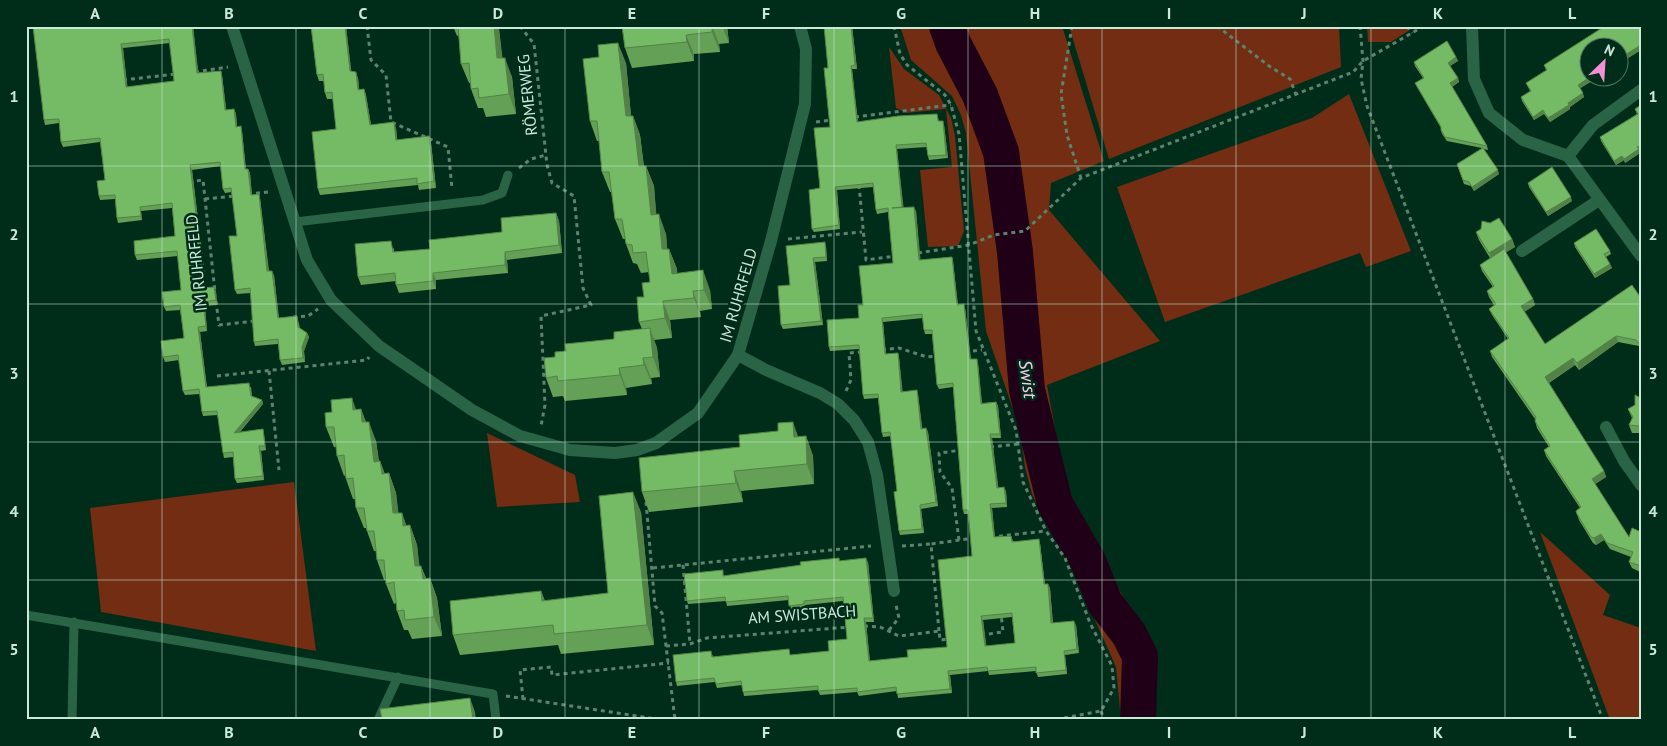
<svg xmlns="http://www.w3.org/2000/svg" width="1667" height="746" viewBox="0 0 1667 746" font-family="'PT Sans',sans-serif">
<rect width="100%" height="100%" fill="#002d19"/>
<!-- green -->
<g fill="#722d13">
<path d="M900,26H1062L1104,161L1051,183L1049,210L1160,341L1047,385L1058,446L1070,500L1146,639C1154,666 1144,693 1149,720H1121L1116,667L1067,557L1048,528L1032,494L1025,467L1020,429L986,331L966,133L961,115L952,96L911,60Z"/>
<polygon points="1069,26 1339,26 1341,67 1109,159"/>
<polygon points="1367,26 1416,26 1391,42 1368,42"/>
<polygon points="889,47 904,69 939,95 951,118 955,136 964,231 958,246 928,247 920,170 952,167 946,109 906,113 896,108"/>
<polygon points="1349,94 1411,251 1366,267 1360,253 1165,322 1117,187 1312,118"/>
<polygon points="487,433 575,475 580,502 497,507"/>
<polygon points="294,482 316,651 101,612 90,508"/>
<polygon points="1540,532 1610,595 1603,615 1641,628 1641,720 1610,720"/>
</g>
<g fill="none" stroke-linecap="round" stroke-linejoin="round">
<!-- river -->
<polyline stroke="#200017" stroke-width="36" points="947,26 953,43 980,95 1001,152 1015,252 1027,390 1055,504 1088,561 1105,603 1129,634 1140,656 1138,720"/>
<!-- path -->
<g stroke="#5d8370" stroke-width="3" stroke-dasharray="4 4" stroke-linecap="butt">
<polyline points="367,26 371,60 386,75 391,122 448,147 452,189"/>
<polyline points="520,26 534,44 547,165 552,183 574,196 583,288 591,305 541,316 545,405 541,426"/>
<polyline points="894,26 900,54 907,65 945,95 951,105 959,134 976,331 1016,430 1023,482 1046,531 1065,558 1090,623 1112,666 1114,688 1101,711 1054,720"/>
<polyline points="1072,26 1061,94 1067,135 1081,178"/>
<polyline points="1217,26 1269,66 1290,79 1296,95"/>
<polyline points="1360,26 1363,61 1361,79 1367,106 1603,720"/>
<polyline points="1407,26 1412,33"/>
<polyline points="195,72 228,67"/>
<polyline points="123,80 176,74"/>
<polyline points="855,117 951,105"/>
<polyline points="816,122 832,120"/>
<polyline points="519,168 531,159 546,155"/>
<polyline points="189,182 203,180 215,292"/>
<polyline points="859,185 866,260 896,256"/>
<polyline points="248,194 269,192"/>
<polyline points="205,199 235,196"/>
<polyline points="788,239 862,232"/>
<polyline points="918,253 969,245 994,235 1025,231 1081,178 1353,72 1363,61 1424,26"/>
<polyline points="216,301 219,325 255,321"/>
<polyline points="293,317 308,316 318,309"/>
<polyline points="882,350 899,348 927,357 937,356"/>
<polyline points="965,352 982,350"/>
<polyline points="269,371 279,470"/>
<polyline points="217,376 367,360 369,357"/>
<polyline points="846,391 851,380 849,353 861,352"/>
<polyline points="990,447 1019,444"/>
<polyline points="646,502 655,606 662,613 675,720"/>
<polyline points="991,537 1046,531"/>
<polyline points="959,540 952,488 940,472 939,453 962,450"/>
<polyline points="902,546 931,544"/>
<polyline points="683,565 690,644"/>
<polyline points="653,568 871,546"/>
<polyline points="864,626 880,627 899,636 939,631 940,640 950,639"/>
<polyline points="889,630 899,618 896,605"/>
<polyline points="939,631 931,544 974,538"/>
<polyline points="981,635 1003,632 1001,613"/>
<polyline points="666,646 690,644 707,638 850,627"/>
<polyline points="506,696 663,720"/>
<polyline points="523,699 520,670 551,667 552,675 669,663"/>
<polyline points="1101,711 1104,720"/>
</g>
<!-- service -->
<g stroke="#296447" stroke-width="9">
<polyline points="295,222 483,200 502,193 508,175"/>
<polyline points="26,615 493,694 496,720"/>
<polyline points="72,720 74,622"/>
<polyline points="378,720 398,677"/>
</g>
<!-- minor -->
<g stroke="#296447" stroke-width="12">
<polyline points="232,26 307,260 331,300 379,346 472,410 520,436 570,450 615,453 637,450 656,443 698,413 738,355 771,241 805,104 806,49 800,26"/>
<polyline points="1472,26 1474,79 1489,113 1523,140 1568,156 1641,256"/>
<polyline points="1568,156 1593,125 1641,90"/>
<polyline points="1522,251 1599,200"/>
<polyline points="738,355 766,370 820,393 838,404 854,420 868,442 877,475 894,591"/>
<polyline points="1606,427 1624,461 1641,485"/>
</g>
</g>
<!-- wall -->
<g fill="#65a057" fill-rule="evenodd">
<path d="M33,26H193L198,73L221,71L222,75L226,110L234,109L236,114L237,127L242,131L246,169H248L250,173L252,195L259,194L260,198L269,271L274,275L279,318L297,316L300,328L307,333L309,337L304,351L305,362L282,365L280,360L278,344L255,346L254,342L251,293L237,294L235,290L237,236L232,192L225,193L223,189L221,166L192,170L205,276L201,277L203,288L214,287L216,291L217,305L205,306L207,331L200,332L207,387H251L252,396L262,400L263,404L240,432L263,429L264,434L266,450L261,451L264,480L237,483L235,479L233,457L224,458L223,453L218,415L203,416L202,412L200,394L185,395L183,391L179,360L165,362L163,357L184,338L180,310L166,311L164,307L181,290L178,256L137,260L135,255L175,236L172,208L141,211L142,220L118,223L117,218L115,199L100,200L99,196L105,180L100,142L63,147L61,142L59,123L45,125L44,120ZM170,43L174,81L127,87L123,48Z"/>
<polygon points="307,26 346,26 351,71 358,78 359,89 364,89 366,95 371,125 396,128 397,140 429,136 431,143 436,188 419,190 418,185 320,195 318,189 336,129 333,99 327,99 325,93 324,81 319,81 317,75 311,27 307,27"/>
<polygon points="453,26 498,26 499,29 502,58 512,77 516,114 486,117 483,108 478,108 471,89 471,83 469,83 461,64 459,35 457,36"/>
<polygon points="622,26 727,26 729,43 719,44 720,52 694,54 694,61 632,68 625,48"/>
<path d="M824,26H852L857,69H852L858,122L937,114L939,121L944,125L948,158L929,160L928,156L927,147L897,149L903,207L916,211L920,260L952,257L953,261L958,305L965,308L971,359L978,363L982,403L996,402L998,406L1001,438H992L998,488L1006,491L1007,507L992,508L995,537L1011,536L1013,541L1040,543L1045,584L1050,588L1053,623L1076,625L1079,653L1065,655L1067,674L1038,677L1036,671L989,675L988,671L950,675L952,693L898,698L897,691L859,696L857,692L820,695L818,690L744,696L742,685L717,688L715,682L677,686L676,682L713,655V657L791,655L829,651L847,639L843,601L805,605L806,608L791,609L789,600L727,606L726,601L688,604L687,601L724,574V576L801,565L839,558L840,561L868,562L874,622H866L870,661L908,657L947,647L972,556L968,514H964L963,510L953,387L939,389L937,385L932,334H925L924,330L923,318L883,322L886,354L898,353L899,357L902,391L918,394L922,429L926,428L928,432L938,506L921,509L924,533L900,535L899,531L897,491L891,436L883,437L882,433L878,398L864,399L863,395L859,349L830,351L829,347L859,318L863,305L893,263L888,212L877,214L876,210L873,187L837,190L840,229L814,232L812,229L830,127L828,68ZM1012,617L1015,643L986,646L983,620Z"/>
<polygon points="1641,26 1641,50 1620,63 1590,78 1597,78 1580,88 1584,97 1570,107 1570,109 1550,122 1544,114 1534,120 1522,101 1521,97 1530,91 1526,83 1546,70 1544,65"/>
<polygon points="1456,57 1458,61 1450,66 1458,78 1459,82 1452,87 1487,146 1488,150 1483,149 1499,174 1474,191 1471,186 1464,184 1457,164 1482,148 1447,141 1442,134 1441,130 1441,128 1417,87 1415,83 1423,78 1415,66 1414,62"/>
<polygon points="626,63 631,116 633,116 640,135 644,166 646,166 654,186 656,214 666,234 667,249 669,249 677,269 677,273 710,290 712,309 700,311 701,317 670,320 672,338 654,340 657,348 660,377 651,378 652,384 626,388 627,395 565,401 563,396 553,397 546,378 555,357 566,351 614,339 642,329 639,322 644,297 650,282 649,272 641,273 637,264 633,263 626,244 625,239 623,239 615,219 612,192 610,192 602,172 599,141 597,141 590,121"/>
<polygon points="1641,105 1639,151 1640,153 1625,163 1624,160 1616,165 1601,141 1600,137 1637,114 1635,109"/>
<polygon points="1528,183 1572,201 1548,216 1529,187"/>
<polygon points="556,213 559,221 562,253 507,260 508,273 436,280 436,289 399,293 396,285 396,281 361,285 358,277 394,248 394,252 430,249 502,232"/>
<polygon points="1476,232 1512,239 1515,247 1506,252 1533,299 1535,305 1524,312 1545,344 1641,298 1641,349 1639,346 1618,342 1579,370 1575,365 1549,383 1604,471 1606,477 1595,484 1629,537 1641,532 1641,576 1640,573 1640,572 1632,568 1629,562 1631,557 1610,549 1604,540 1596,545 1593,543 1579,520 1577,514 1580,508 1546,456 1544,450 1549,447 1537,428 1535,421 1535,419 1492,357 1490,351 1508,339 1492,315 1489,309 1494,305 1489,297 1487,291 1493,287 1482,271 1480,265 1490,258 1479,240"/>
<polygon points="1574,243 1610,251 1611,254 1606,257 1612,268 1595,278 1575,247"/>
<polygon points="786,246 826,246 827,261 815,262 823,325 783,329 781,325 790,285"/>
<polygon points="1641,398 1641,433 1632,433 1629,425 1632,418 1628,409 1635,405"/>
<polygon points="361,409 366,422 376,441 379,461 380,461 385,474 389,473 396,493 398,513 402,513 406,526 410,525 417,545 419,566 421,566 426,578 430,578 437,598 442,636 412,639 408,630 404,630 397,611 396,603 394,604 386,584 386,580 384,580 377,560 376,551 374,551 367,531 366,528 364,528 356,508 355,499 353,499 346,479 346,475 344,476 337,456 336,447 334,447 326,427 356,410"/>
<polygon points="806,436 813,456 814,484 741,491 743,502 649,512 642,492 740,447"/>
<polygon points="641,512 654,645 561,654 558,645 460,655 453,635 541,591 545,601 608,593"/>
</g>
<!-- shaded-wall -->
<g fill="#528247">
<polygon points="192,26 193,26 199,78 197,73"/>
<polygon points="345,26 346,26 352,77 350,71"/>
<polygon points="494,26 498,26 499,29 505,78 497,58"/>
<polygon points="712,26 719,44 720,52 712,32"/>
<polygon points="722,26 727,26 729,43"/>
<polygon points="851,26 852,26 857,69 855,65"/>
<polygon points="686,35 694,54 694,61 687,42"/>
<polygon points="618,43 626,63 633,136 626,116"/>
<polygon points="121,44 123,48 128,91 126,87"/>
<polygon points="1641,45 1641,50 1620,63 1620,58"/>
<polygon points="1456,57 1458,61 1449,66 1448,63"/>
<polygon points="505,58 512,77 516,114 509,94"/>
<polygon points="851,66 852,69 858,126 857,122"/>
<polygon points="221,71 222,75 227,115 225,110"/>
<polygon points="356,72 358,78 360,96 358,90"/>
<polygon points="1590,77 1597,78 1579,89 1578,85"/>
<polygon points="1458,78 1459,82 1451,87 1450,83"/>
<polygon points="364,89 366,95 372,131 370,125"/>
<polygon points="1583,93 1584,97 1570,107 1570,109 1550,122 1548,118 1568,103"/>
<polygon points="234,109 236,114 237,131 236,127"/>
<polygon points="1543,110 1544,114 1534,120 1533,117"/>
<polygon points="633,116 640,135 646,186 639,166"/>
<polygon points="943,121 944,125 948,158 946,155"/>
<polygon points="394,122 396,128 398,147 396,140"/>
<polygon points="241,126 242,131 246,173 245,169"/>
<polygon points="429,136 431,143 436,188 434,181"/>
<polygon points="896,145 897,149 904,211 902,207"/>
<polygon points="1641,145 1641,150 1639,151 1640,153 1625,163 1624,159"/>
<polygon points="1622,156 1624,160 1616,165 1614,161"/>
<polygon points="190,165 192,170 205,276 203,272"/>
<polygon points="646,166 654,186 658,234 651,215"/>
<polygon points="248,169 250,173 252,199 251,195"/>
<polygon points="1498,170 1499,174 1474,191 1472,187"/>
<polygon points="835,187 837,190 840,229 839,225"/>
<polygon points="259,194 260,198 269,275 267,271"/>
<polygon points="1571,197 1572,201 1548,216 1546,212"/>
<polygon points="914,207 916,211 921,264 919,260"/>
<polygon points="556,213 559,221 562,253 559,245"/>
<polygon points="659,214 666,234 669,269 662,249"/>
<polygon points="1512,239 1515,247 1492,261 1489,253"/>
<polygon points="825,242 826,246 827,261 826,257"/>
<polygon points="669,249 677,269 679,294 672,274"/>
<polygon points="505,252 507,260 508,273 505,265"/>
<polygon points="952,257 953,261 958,309 957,305"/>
<polygon points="813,258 815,262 823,325 821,321"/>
<polygon points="1610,264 1612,268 1595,278 1594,274"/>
<polygon points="703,270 710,290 712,309 704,290"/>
<polygon points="272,271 274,275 279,323 278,318"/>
<polygon points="433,273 436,280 436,289 433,281"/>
<polygon points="214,287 216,291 217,305 216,300"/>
<polygon points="693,291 700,311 701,317 694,298"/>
<polygon points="1533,299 1535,305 1523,313 1521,306"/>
<polygon points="663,301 670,320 672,338 665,318"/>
<polygon points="203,302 205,306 207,331 206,326"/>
<polygon points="964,304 965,308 971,363 970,359"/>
<polygon points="882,318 883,322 886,358 885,354"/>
<polygon points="198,327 200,332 207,392 206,387"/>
<polygon points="650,328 657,348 660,377 653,357"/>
<polygon points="307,333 309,337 304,351 305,362 303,358 302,347"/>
<polygon points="1616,336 1618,342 1579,370 1577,363"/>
<polygon points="898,353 899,357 903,395 901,392"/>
<polygon points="643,358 651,378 652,384 644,365"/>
<polygon points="1573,358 1575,365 1548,383 1545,377"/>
<polygon points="977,359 978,363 982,407 981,404"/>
<polygon points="619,368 626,388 627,395 620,375"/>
<polygon points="917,390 918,394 923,433 921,429"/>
<polygon points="352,398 359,418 353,410"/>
<polygon points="262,400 263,404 235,437 234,433"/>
<polygon points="996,402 998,406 1001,438 1000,434"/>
<polygon points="361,409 368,429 362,422"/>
<polygon points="369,422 376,441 381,481 374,462"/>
<polygon points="793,422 800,442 794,437"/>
<polygon points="926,428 928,432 938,506 936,502"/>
<polygon points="990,434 992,438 999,492 997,488"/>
<polygon points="806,436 813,456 814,484 807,464"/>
<polygon points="259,446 261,451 264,480 263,476"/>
<polygon points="380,461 387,481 382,474"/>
<polygon points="734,471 741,491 743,502 736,483"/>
<polygon points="1604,471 1606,477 1594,485 1592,479"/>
<polygon points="389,473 396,493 401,533 393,513"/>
<polygon points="1004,487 1006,491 1007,507 1006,503"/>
<polygon points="633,492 641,512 654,645 647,625"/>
<polygon points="990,504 992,508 995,541 994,537"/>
<polygon points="920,505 921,509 924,533 922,529"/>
<polygon points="402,513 409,533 403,526"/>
<polygon points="410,525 417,545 422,586 415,566"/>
<polygon points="1601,534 1604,540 1596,545 1594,538"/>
<polygon points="1039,539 1040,543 1045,588 1044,584"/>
<polygon points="866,558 868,562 874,622 873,618"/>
<polygon points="421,566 428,585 423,579"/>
<polygon points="430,578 437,598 442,636 434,617"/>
<polygon points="1048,584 1050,588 1053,627 1051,623"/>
<polygon points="541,591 548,610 542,601"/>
<polygon points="981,616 983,620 987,650 985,646"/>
<polygon points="864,618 866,622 870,665 869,661"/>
<polygon points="1074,621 1076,625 1079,653 1077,649"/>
<polygon points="1064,651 1065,655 1067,674 1066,670"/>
<polygon points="948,671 950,675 952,693 950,689"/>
<polygon points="470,698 475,712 476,720 473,720"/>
</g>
<!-- building -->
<g fill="#75ba65" stroke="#528247" fill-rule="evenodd">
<path d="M33,26H192L197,73L221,71L225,110L234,109L236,127L241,126L245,169H248L251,195L259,194L267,271H272L278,318L297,316L298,327L307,333L302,347L303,358L280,360L278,339L254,342L250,288L235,290L229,236H237L231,188L223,189L220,162L190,165L203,272H200L202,288L214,287L216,300L203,302L206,326L198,327L206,387L249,383L251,396L262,400L234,433L263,429L265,446H259L263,476L235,479L233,452L223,453L217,411L202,412L199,389L183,391L178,355L163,357L161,341L184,338L180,305L164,307L162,292L181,290L177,251L135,255L134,241L175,236L172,203L140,207L141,216L117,218L115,195L99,196L97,181L105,180L100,138L61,142L59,119L44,120ZM169,39L174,81L126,87L121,44Z"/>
<polygon points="311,26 345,26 350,71 356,72 358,90 364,89 370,125 394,122 396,140 429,136 434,181 417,184 417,178 318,189 312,132 336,129 332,92 325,93 323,74 317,75"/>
<polygon points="458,26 494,26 497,58 505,58 509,94 479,98 478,88 471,89 469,63 461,64"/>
<polygon points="622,26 712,26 712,32 686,35 687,42 625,48"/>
<path d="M824,26H851L855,65L851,66L857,122L898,116L937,114L938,121H943L946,155L928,156L926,143L896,145L902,207L892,208L914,207L919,260L952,257L957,305L964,304L970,359H977L981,404L996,402L1000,434H990L997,488L1004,487L1006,503L990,504L994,537L1011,536L1012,542L1039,539L1044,584H1048L1051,623L1074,621L1077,649L1064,651L1066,670L1036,673V667L988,671L987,667L948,671L950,689L897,694L896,687L857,692V688L818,691V686L743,692L741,681L716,684L714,678L676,682L673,655L711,651L712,657L789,649L790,655L829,651L828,641L847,639L843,597L804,601V604L789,606L788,596L726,602L725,597L687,601L684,574L723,570V576L801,565L800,562L839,558V561L866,558L873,618H864L869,661L908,657L907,650L947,647L938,560L972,556L968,510H963L953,383L937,385L932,330H924L922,314L882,318L885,354L898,353L901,392L917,390L921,429L926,428L936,502L920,505L922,529L899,531L894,492L897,491L890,432L882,433L878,394L863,395L859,345L829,347L827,320L859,318L858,305H863L859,266L893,263L888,208L876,210L873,183L835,187L839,225L812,229L809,190L820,188L814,128L830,127L824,68H828ZM1012,613L1015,643L985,646L981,616Z"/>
<polygon points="1605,26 1641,26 1641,45 1620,58 1620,48 1590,48 1590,77 1578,85 1583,93 1568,103 1569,105 1548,118 1543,110 1533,117 1521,97 1531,91 1526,83 1547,70 1544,65"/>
<polygon points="1447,41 1456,57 1448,63 1458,78 1450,83 1487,146 1445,137 1441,130 1441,127 1415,83 1424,78 1414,62"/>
<polygon points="618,43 626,116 633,116 639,166 646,166 651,215 659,214 662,249 669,249 672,274 703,270 704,290 693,291 694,298 663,301 665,318 639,322 637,297 644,297 642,283 650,282 646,252 633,253 632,245 626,244 622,219 615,219 609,172 602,172 597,121 590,121 583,59 599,57 598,45"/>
<polygon points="1641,105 1641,145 1637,147 1639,149 1624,159 1622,156 1614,161 1600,137 1638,114 1635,109"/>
<polygon points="1483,148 1498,170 1472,187 1469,182 1463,180 1457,164"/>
<polygon points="1552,167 1571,197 1546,212 1528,183"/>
<polygon points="556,213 559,245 505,252 505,265 433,273 433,281 396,285 395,273 358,277 355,244 391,241 393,252 430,249 429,240 502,232 501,218"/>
<polygon points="1499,218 1512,239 1489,253 1476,232 1481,229 1482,221 1490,223"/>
<polygon points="1596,229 1610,251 1604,254 1610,264 1594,274 1574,243"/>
<polygon points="825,242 826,257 813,258 821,321 781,325 778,286 790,285 786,246"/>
<polygon points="1504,249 1533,299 1521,306 1545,344 1632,285 1641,298 1641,346 1636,340 1616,336 1577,363 1573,358 1545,377 1604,471 1592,479 1629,537 1632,528 1641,532 1641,566 1629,562 1633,552 1607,543 1601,534 1594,538 1591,537 1577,514 1576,511 1581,507 1544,450 1550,446 1535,421 1536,417 1490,351 1509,338 1489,309 1496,304 1487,291 1494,286 1480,265"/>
<polygon points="650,328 653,357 643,358 644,365 619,368 620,375 558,381 557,376 546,378 544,358 555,357 555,352 566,351 565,344 614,339 614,332"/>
<polygon points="1635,395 1641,398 1641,429 1639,426 1629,425 1633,417 1628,409 1635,405"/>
<polygon points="352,398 353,410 361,409 362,422 369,422 374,462 380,461 382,474 389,473 393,513 402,513 403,526 410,525 415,566 421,566 423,579 430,578 434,617 405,620 404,610 397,611 394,582 386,584 384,560 377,560 374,531 367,531 364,508 356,508 353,478 346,479 344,455 337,456 334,427 326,427 325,413 332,412 331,400"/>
<polygon points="793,422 794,437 806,436 807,464 734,471 736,483 642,492 639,458 740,447 739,435 778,431 778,423"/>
<polygon points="633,492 647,625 554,634 553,625 453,635 450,601 541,591 542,601 608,593 599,496"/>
<polygon points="470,698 473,720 382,720 380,709"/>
</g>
<!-- grid -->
<path fill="none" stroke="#cbe9d8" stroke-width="1" stroke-opacity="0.55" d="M162,26V720M296,26V720M430,26V720M565,26V720M699,26V720M834,26V720M968,26V720M1102,26V720M1236,26V720M1371,26V720M1505,26V720M26,166H1641M26,304H1641M26,442H1641M26,580H1641"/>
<g text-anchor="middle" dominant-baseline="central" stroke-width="5" stroke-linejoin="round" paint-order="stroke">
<!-- street labels -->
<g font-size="16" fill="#cbe9d8" stroke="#002d19">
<text transform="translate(527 95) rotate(-96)">RÖMERWEG</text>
<text transform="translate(196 263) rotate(-96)">IM RUHRFELD</text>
<text transform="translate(738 295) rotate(-74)">IM RUHRFELD</text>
<text transform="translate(802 614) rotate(-4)">AM SWISTBACH</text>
</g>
<!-- water labels -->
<g font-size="18" font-style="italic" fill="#feceed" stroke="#002d19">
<text transform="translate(1028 379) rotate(82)">Swist</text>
</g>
</g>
<!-- border -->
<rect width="1667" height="746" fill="none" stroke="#002d19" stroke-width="55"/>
<!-- north arrow -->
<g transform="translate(1604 62) rotate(25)"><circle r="24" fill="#002d19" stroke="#517865"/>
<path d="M0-4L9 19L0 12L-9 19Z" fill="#f491d4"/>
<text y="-8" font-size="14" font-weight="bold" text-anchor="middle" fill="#cbe9d8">N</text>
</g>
<rect x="28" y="28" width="1612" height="690" fill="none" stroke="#cbe9d8" stroke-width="2"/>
<g font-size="16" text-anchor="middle" font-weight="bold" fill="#cbe9d8">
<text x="95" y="19">A</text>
<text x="229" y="19">B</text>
<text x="363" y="19">C</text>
<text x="498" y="19">D</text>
<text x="632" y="19">E</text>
<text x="766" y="19">F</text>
<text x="901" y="19">G</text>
<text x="1035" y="19">H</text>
<text x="1169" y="19">I</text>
<text x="1304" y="19">J</text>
<text x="1438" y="19">K</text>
<text x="1572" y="19">L</text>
<text x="14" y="102">1</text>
<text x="1653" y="102">1</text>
<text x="14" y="240">2</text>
<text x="1653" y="240">2</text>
<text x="14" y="379">3</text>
<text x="1653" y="379">3</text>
<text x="14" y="517">4</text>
<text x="1653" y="517">4</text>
<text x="14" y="655">5</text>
<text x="1653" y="655">5</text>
<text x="95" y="738">A</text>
<text x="229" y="738">B</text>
<text x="363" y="738">C</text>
<text x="498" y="738">D</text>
<text x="632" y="738">E</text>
<text x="766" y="738">F</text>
<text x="901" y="738">G</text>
<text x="1035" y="738">H</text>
<text x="1169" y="738">I</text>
<text x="1304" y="738">J</text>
<text x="1438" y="738">K</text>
<text x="1572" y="738">L</text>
</g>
</svg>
